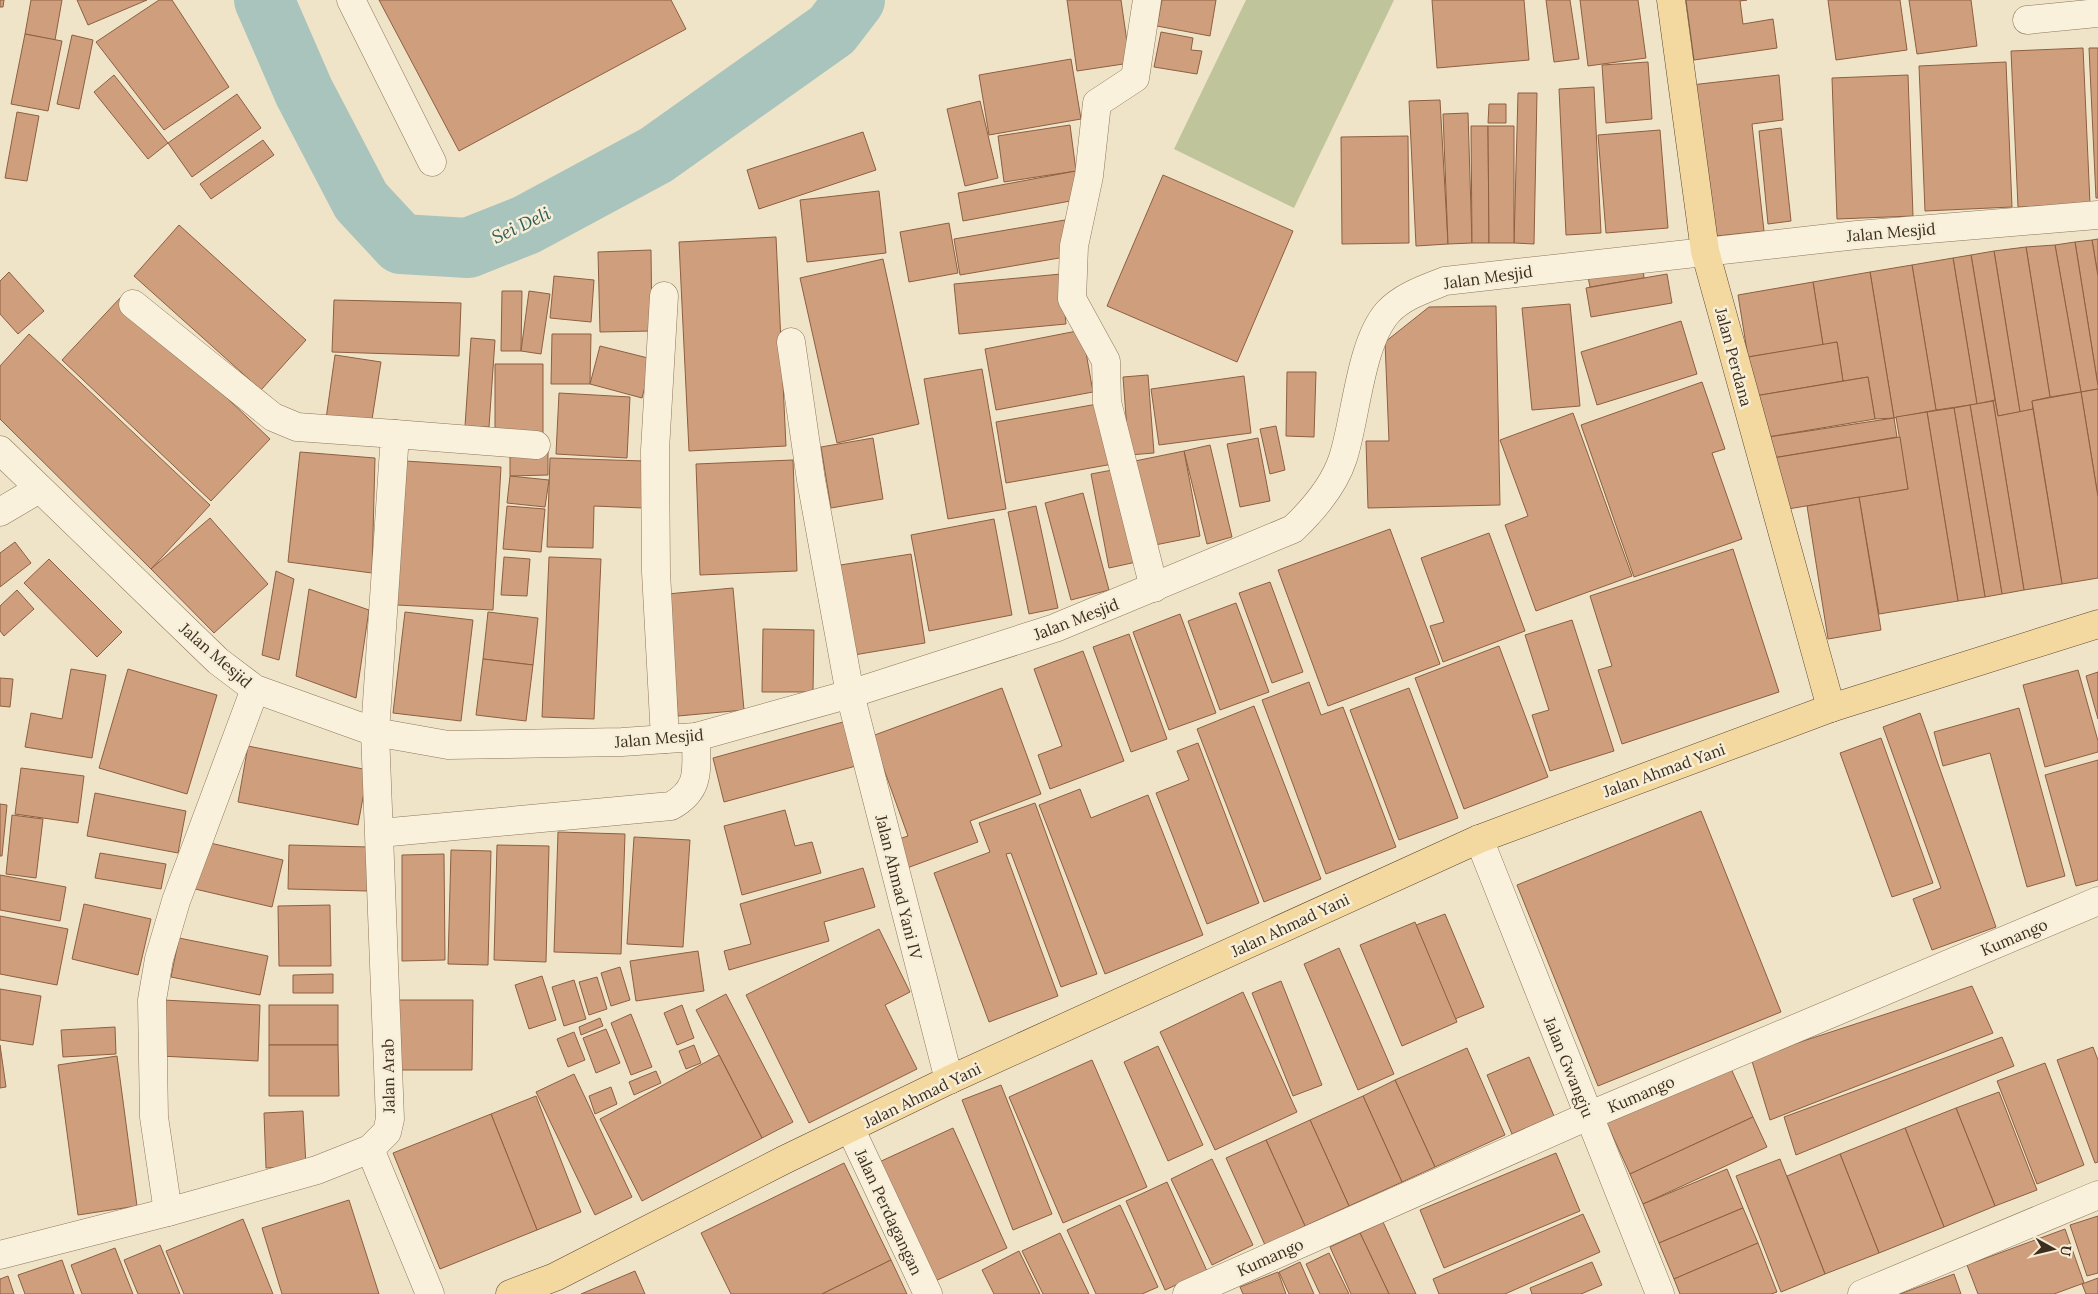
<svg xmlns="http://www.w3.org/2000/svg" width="2098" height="1294" viewBox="0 0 2098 1294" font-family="Lora,serif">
<rect width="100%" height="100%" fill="#f0e4c8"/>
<!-- cemetery -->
<polygon fill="#bfc49a" points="1246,0 1394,0 1294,208 1174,149"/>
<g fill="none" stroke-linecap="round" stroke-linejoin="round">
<!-- river -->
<polyline stroke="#a9c4bc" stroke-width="60" points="264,0 304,92 361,201 401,244 468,248 526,225 656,155 832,30 855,0"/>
</g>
<!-- building -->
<g fill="#cf9f7d" stroke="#8d5f41">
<polygon points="0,0 4,0 3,7 0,7"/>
<polygon points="31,0 62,0 55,40 25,34"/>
<polygon points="77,0 147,0 88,25"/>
<polygon points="159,0 172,0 229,87 164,130 96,42"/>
<polygon points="379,0 671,0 686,29 459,151"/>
<polygon points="1067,0 1121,0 1130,63 1077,71"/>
<polygon points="1162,0 1216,0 1210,36 1157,26"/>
<polygon points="1432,0 1524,0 1529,60 1437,68"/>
<polygon points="1546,0 1570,0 1579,59 1554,62"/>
<polygon points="1580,0 1638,0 1646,58 1588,66"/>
<polygon points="1686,0 1747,0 1740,1 1743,24 1773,19 1777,48 1694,60"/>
<polygon points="1828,0 1900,0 1907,50 1836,60"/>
<polygon points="1909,0 1971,0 1977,46 1917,54"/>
<polygon points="1161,32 1193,38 1191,50 1202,51 1197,74 1154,67"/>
<polygon points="25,34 62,41 48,111 11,104"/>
<polygon points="72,35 93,40 79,109 57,104"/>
<polygon points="2083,48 2090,204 2018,207 2011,51"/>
<polygon points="2089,48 2098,48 2098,198 2096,198"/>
<polygon points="1071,59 1081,119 989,135 979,75"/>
<polygon points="1648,62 1652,119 1606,123 1602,65"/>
<polygon points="2006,62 2012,207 1925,211 1919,66"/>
<polygon points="114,75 168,143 148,159 94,92"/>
<polygon points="1779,75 1783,120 1752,124 1764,231 1707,237 1691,85"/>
<polygon points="1908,75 1913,216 1837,219 1832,78"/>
<polygon points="1594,87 1601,233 1566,235 1559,89"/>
<polygon points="1518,93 1537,93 1534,244 1514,243"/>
<polygon points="237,94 261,128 192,177 168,143"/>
<polygon points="1440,100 1448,244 1416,246 1409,101"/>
<polygon points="980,101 998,178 965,186 947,109"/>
<polygon points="1489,104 1506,104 1506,123 1488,123"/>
<polygon points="17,112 39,116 27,181 5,178"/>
<polygon points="1468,113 1472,243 1448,244 1443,114"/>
<polygon points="1070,125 1076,171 1004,182 998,136"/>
<polygon points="1471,126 1488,126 1489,243 1472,243"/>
<polygon points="1488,126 1514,126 1514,243 1489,243"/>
<polygon points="1781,128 1791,221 1768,224 1759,131"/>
<polygon points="1660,130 1668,228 1606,233 1598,135"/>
<polygon points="863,132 876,170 759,209 747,170"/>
<polygon points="1408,136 1409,243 1342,244 1341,137"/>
<polygon points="263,140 274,155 211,199 200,184"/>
<polygon points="1076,171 1081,199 963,221 958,193"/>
<polygon points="1163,175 1293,231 1237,362 1107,306"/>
<polygon points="879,191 886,253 807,262 800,200"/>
<polygon points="1065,220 1071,256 960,275 954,239"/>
<polygon points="949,223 958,273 909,282 900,232"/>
<polygon points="179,225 306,340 261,390 134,276"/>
<polygon points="776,237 786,446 689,451 679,242"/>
<polygon points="2098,239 2098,276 2092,240"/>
<polygon points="2092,240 2098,276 2098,386 2075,242"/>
<polygon points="2075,242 2098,386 2098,389 2081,392 2055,245"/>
<polygon points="2055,245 2081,392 2050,397 2026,247"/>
<polygon points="2026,247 2050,397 2032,401 2033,409 2020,412 1994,251"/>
<polygon points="651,250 652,331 600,332 598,252"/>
<polygon points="1994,251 2020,412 1998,416 1971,255"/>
<polygon points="1971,255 1995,400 1977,404 1953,258"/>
<polygon points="1953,258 1977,404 1936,410 1912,265"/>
<polygon points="883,259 919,424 837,443 800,278"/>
<polygon points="1912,265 1936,410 1894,418 1870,272"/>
<polygon points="1643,267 1644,278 1590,287 1588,277"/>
<polygon points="9,272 44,311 18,334 0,314 0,281"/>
<polygon points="1870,272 1894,418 1875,419 1868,377 1843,381 1837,342 1823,345 1813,282"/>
<polygon points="1061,274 1066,324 959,334 954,284"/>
<polygon points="1667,274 1672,303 1591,317 1586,288"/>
<polygon points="554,276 594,280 591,322 550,318"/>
<polygon points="1813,282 1823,345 1748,357 1738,295"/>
<polygon points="502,291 522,291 521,351 501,351"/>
<polygon points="529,291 550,294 541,354 521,351"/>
<polygon points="121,297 270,439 211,501 62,360"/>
<polygon points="334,300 461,303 459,356 332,352"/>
<polygon points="1570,304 1580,406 1532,410 1522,308"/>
<polygon points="1496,306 1500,505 1368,508 1366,441 1389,441 1385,342 1429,307"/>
<polygon points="1681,321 1697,374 1597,405 1581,352"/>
<polygon points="1082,330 1093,392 996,410 985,349"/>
<polygon points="29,334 210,505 151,569 0,419 0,366"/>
<polygon points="552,334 591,334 590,384 551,384"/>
<polygon points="471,338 495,340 489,427 465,426"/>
<polygon points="1837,342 1843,381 1755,396 1748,357"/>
<polygon points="600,346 652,359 642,398 590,384"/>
<polygon points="335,355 381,362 371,426 326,419"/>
<polygon points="495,364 543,364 543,436 495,435"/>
<polygon points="982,369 1006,509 948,519 924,379"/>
<polygon points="1287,372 1316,372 1314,437 1286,436"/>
<polygon points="1148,375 1154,453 1129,455 1123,377"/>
<polygon points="1244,376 1251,433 1159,445 1151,389"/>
<polygon points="1868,377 1875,419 1762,438 1755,396"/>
<polygon points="1702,382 1725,449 1712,453 1742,539 1634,577 1581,425"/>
<polygon points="2098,389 2098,497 2081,392"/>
<polygon points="2081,392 2098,497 2098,578 2062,584 2032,401"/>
<polygon points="559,393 630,397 627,458 556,454"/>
<polygon points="1995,400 1998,416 2033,409 2062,584 2024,590 1993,401"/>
<polygon points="1993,401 2024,590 2002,594 1970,405"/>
<polygon points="1103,403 1113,464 1006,483 996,422"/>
<polygon points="1970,405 2002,594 1985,597 1954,408"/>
<polygon points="1954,408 1985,597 1958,601 1927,412"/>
<polygon points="1927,412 1958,601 1879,614 1859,497 1908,489 1896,417"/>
<polygon points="1573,413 1632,576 1536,611 1505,525 1528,516 1500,440"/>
<polygon points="1894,418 1897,437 1767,459 1762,438"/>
<polygon points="1276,426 1285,470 1270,474 1260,429"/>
<polygon points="1900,437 1908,489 1782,510 1767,459"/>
<polygon points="873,438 883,499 831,508 821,447"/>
<polygon points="1258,438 1270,501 1240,507 1227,444"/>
<polygon points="1210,445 1232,537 1207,544 1184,451"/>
<polygon points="548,449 548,475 510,476 510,450"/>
<polygon points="1184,451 1200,536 1150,546 1135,461"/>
<polygon points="300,452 375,458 372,573 288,562"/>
<polygon points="550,458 644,461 643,508 594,506 593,548 547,547"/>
<polygon points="793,460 797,571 700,575 696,464"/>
<polygon points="405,461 501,467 493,610 397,605"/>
<polygon points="1123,468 1141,561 1109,568 1091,474"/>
<polygon points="510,476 549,480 545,507 507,503"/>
<polygon points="1083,493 1109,590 1071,600 1045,503"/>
<polygon points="1859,497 1881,630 1828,639 1807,506"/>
<polygon points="507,506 545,509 541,552 503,549"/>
<polygon points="1036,506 1058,608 1029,614 1008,512"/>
<polygon points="210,518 268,584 214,633 151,569"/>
<polygon points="994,519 1012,615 929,631 911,535"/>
<polygon points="1390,529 1440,664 1328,706 1278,570"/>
<polygon points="1489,533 1525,631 1443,662 1430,626 1444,622 1421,558"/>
<polygon points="15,542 31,563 0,587 0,553"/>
<polygon points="1733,549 1779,692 1622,744 1598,670 1612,666 1590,596"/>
<polygon points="911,554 925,643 848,656 834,566"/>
<polygon points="504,557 530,559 527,596 501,595"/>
<polygon points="549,557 601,559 594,719 542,717"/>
<polygon points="49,559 122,632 97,657 24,583"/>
<polygon points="276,571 294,579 279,660 262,655"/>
<polygon points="1270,582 1303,672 1272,683 1239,593"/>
<polygon points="733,588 744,710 678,716 667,594"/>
<polygon points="309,589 369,610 356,698 296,676"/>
<polygon points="17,590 34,609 4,636 0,631 0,606"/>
<polygon points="1236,603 1269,692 1220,710 1188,621"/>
<polygon points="405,612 473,620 461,721 393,713"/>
<polygon points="488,612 538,618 533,665 483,659"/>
<polygon points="1180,614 1216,713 1169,730 1133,632"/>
<polygon points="1572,620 1614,751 1550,771 1532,715 1549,710 1525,635"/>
<polygon points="763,629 814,630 813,692 762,692"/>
<polygon points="1129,634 1167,739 1131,752 1093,647"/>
<polygon points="1499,646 1548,777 1464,809 1415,678"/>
<polygon points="1083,651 1124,761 1050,789 1038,755 1062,746 1034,669"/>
<polygon points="483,659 533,665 526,721 476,715"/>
<polygon points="71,669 106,675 92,758 25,747 31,713 62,719"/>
<polygon points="128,669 217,695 187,794 99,768"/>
<polygon points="2078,670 2098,741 2098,752 2045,767 2023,685"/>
<polygon points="2098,672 2098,719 2086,676"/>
<polygon points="0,678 13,679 10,707 0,706"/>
<polygon points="1309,682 1321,715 1343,707 1396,847 1326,874 1262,700"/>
<polygon points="1002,688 1041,794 970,821 978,842 907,868 896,840 908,836 872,736"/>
<polygon points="1409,688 1458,818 1399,840 1350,710"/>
<polygon points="1254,706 1321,879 1264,902 1197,729"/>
<polygon points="2019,708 2065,876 2027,887 1990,753 1943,766 1934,732"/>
<polygon points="1920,713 1996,927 1932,950 1913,899 1941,888 1883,727"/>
<polygon points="843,722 856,766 724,802 713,758"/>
<polygon points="1881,738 1933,883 1892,897 1840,753"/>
<polygon points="1198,743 1259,903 1207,924 1156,793 1189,780 1177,751"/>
<polygon points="248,746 368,770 358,825 238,802"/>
<polygon points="2098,760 2098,880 2076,886 2045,775"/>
<polygon points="21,768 84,776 78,823 15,814"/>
<polygon points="1080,789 1091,818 1148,795 1203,935 1105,974 1039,805"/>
<polygon points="95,793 186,811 178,853 87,836"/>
<polygon points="1035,803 1097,974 1061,987 1011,853 1006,854 1058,996 989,1022 934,873 990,852 979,823"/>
<polygon points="0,804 7,805 2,856 0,856"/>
<polygon points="785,810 795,846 812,842 821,873 742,895 724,826"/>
<polygon points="1701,811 1781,1012 1598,1086 1517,885"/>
<polygon points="12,815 43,819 36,878 6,874"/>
<polygon points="558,832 625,834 621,954 554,952"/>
<polygon points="634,837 690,840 683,947 627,944"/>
<polygon points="206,842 283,860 272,907 195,889"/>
<polygon points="289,845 369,847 368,891 288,889"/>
<polygon points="497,845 549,846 546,962 494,960"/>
<polygon points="451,850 491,851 488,965 448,964"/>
<polygon points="100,853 166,864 161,889 95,878"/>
<polygon points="444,854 445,960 402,961 402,855"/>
<polygon points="863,868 875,907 824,922 829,941 729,970 724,951 751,944 740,904"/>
<polygon points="0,875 66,887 60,921 0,910"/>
<polygon points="84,904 151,919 138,975 72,959"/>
<polygon points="330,905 331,966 279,966 278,906"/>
<polygon points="1445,914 1484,1007 1455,1019 1416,925"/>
<polygon points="0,916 68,929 57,985 0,974"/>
<polygon points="1415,922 1457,1022 1402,1046 1360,945"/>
<polygon points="879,929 910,992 885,1005 917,1069 809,1123 746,995"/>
<polygon points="179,938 268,956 260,995 171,977"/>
<polygon points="1339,948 1394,1074 1358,1090 1304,964"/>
<polygon points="698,951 704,991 636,1001 630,961"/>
<polygon points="620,967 630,1000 611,1006 601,973"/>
<polygon points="333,974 333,993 293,993 293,975"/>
<polygon points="542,976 556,1020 529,1029 515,985"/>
<polygon points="597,977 607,1009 589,1015 579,982"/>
<polygon points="574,980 586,1019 564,1026 552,987"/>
<polygon points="1281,981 1322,1085 1293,1096 1252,993"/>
<polygon points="1972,986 1993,1033 1770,1120 1751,1058"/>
<polygon points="0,989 41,996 33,1045 0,1040"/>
<polygon points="1243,992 1297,1112 1215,1150 1160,1032"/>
<polygon points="726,994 793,1122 762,1138 696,1010"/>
<polygon points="163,1000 260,1005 258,1061 160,1056"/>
<polygon points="399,1000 473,1000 472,1070 398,1070"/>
<rect x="269" y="1005" width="69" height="40"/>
<polygon points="682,1005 694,1038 677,1045 664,1013"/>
<polygon points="631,1014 652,1067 631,1075 611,1023"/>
<polygon points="600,1018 603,1026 581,1035 579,1027"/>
<polygon points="115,1027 116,1054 63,1057 61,1030"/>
<polygon points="606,1029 620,1063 596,1073 583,1038"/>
<polygon points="574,1032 585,1060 568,1067 557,1039"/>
<polygon points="2002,1037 2014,1066 1796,1155 1784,1117"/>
<polygon points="0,1045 6,1087 0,1088"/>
<polygon points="269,1045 338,1045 339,1096 269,1096"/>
<polygon points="694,1045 701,1063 686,1069 679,1051"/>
<polygon points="1158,1046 1203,1145 1168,1161 1124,1062"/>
<polygon points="2093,1047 2098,1060 2098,1162 2095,1163 2057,1060"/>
<polygon points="1467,1048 1505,1135 1435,1167 1395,1080"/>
<polygon points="719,1055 762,1138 642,1201 600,1119"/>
<polygon points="117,1056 137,1206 78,1215 58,1065"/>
<polygon points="1529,1057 1554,1116 1512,1134 1487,1075"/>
<polygon points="1092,1060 1147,1187 1063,1223 1009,1097"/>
<polygon points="1728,1062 1753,1117 1630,1174 1605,1119"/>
<polygon points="2045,1063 2084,1165 2037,1184 1997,1081"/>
<polygon points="656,1071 661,1083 634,1095 629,1082"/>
<polygon points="574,1074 632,1197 595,1215 536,1092"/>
<polygon points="1395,1080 1435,1167 1402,1182 1363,1096"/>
<polygon points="1001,1085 1052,1214 1013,1230 962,1100"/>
<polygon points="611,1087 617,1104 595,1114 589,1096"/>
<polygon points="1999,1092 2037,1190 1995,1206 1956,1108"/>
<polygon points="536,1096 581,1212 537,1230 491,1114"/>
<polygon points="1363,1096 1402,1182 1349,1206 1310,1120"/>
<polygon points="1956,1108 1995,1206 1944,1227 1905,1128"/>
<polygon points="303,1111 306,1166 266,1168 264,1113"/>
<polygon points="491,1114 537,1230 440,1269 393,1153"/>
<polygon points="1753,1117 1767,1147 1643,1204 1630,1174"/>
<polygon points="1310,1120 1349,1206 1305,1226 1266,1140"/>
<polygon points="953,1128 1007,1248 931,1283 877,1163"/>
<polygon points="1905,1128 1944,1227 1879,1253 1840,1154"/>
<polygon points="1266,1140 1305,1226 1265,1245 1226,1158"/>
<polygon points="1556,1153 1580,1211 1444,1268 1420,1210"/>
<polygon points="1840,1154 1879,1253 1825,1274 1787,1176"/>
<polygon points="1212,1159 1253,1245 1212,1265 1171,1179"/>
<polygon points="1780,1159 1825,1274 1781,1292 1736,1176"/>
<polygon points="844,1163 891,1260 822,1294 731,1294 701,1233"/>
<polygon points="1727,1169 1743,1208 1659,1243 1643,1204"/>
<polygon points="1167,1182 1207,1271 1165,1290 1126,1201"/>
<polygon points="349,1200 379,1294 282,1294 262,1228"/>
<polygon points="1120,1205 1158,1287 1142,1294 1096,1294 1067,1230"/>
<polygon points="1743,1208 1758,1243 1674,1279 1659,1243"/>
<polygon points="1583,1214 1600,1252 1505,1294 1439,1294 1433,1279"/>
<polygon points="2098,1216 2098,1273 2087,1276 2070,1225"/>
<polygon points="243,1219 273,1294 184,1294 166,1251"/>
<polygon points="1383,1222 1416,1294 1389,1294 1360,1233"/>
<polygon points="2065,1229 2084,1283 2054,1294 1978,1294 1967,1265"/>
<polygon points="1060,1233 1089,1294 1043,1294 1022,1251"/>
<polygon points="1360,1233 1389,1294 1351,1294 1330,1247"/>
<polygon points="1758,1243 1777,1292 1771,1294 1680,1294 1674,1279"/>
<polygon points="160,1245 180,1294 138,1294 124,1260"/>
<polygon points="115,1248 133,1294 82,1294 71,1265"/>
<polygon points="1019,1251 1040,1294 994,1294 982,1270"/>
<polygon points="1329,1253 1349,1294 1320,1294 1306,1264"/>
<polygon points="62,1260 74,1294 25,1294 18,1275"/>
<polygon points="891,1260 907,1294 822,1294"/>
<polygon points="1300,1262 1314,1294 1289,1294 1279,1272"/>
<polygon points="1592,1262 1602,1285 1581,1294 1532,1294 1530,1288"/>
<polygon points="635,1271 645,1294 581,1294"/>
<polygon points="1278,1272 1286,1294 1243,1294 1240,1287"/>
<polygon points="1954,1274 1961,1294 1900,1294"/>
<polygon points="8,1276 14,1294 0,1294 0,1279"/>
<polygon points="2098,1278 2098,1294 2086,1294 2082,1284"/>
</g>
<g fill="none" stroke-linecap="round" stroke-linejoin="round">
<!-- minor casing -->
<g stroke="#8d765c" stroke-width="29">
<g id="minor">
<polyline points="351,0 432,162"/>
<polyline points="1147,0 1135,78 1097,103 1089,176 1074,246 1072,299 1106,361 1107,402 1154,588"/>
<polyline points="2027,20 2098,13"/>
<polyline points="664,296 655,450 656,572 665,739"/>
<polyline points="791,342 811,480 850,694 949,1080"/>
<polyline points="395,434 536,445"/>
<path d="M0,450L218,661L255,689L375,732L448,745L622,742L696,737L850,694L1055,628L1293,529C1314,509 1334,486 1343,458C1356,418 1360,343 1388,312C1403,296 1425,289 1445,281L1857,235L2098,215"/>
<polyline points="0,512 39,489"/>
<path d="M380,833L671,806C702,789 696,768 696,737"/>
<polyline points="1479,839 1660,1294"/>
<polyline points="851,1130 928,1294"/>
<polyline points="370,1149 430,1294"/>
<polyline points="168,1212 154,1117 152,1000 159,959 176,901 255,689"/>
<polyline points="0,1255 168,1212 317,1170 370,1149 387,1132 390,1119 375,732 395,434 297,427 273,417 133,304"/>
<polyline points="1187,1294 1588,1116 2098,901"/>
<polyline points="1862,1294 2098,1195"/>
</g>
</g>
<!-- major casing -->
<g stroke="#5b4430" stroke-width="29">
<g id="major">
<polyline points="1671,0 1705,251 1831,708"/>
<polyline points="510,1294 555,1277 784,1160 949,1080 1479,839 1831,708 2098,624"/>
</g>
</g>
<!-- minor -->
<use href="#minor" stroke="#faf1dc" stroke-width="28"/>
<!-- major -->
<use href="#major" stroke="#f3d9a0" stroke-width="28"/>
</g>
<g text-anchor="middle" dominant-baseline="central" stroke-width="5" stroke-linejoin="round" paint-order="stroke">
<!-- street labels -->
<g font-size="16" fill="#3d2e20" stroke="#f7eed8">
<text transform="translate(1891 232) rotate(-5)">Jalan Mesjid</text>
<text transform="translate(1488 277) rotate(-8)">Jalan Mesjid</text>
<text transform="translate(1734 357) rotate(75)">Jalan Perdana</text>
<text transform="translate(1076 619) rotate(-21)">Jalan Mesjid</text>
<text transform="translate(216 655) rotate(41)">Jalan Mesjid</text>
<text transform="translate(659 738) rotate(-5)">Jalan Mesjid</text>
<text transform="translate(1664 770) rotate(-20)">Jalan Ahmad Yani</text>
<text transform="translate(899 887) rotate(76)">Jalan Ahmad Yani IV</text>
<text transform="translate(1290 925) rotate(-25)">Jalan Ahmad Yani</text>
<text transform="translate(2014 937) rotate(-23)">Kumango</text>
<text transform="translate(1569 1067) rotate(68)">Jalan Gwangju</text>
<text transform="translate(388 1076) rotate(-91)">Jalan Arab</text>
<text transform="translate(1641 1094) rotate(-23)">Kumango</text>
<text transform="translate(922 1095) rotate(-26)">Jalan Ahmad Yani</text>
<text transform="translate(889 1212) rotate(65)">Jalan Perdagangan</text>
<text transform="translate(1270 1257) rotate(-24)">Kumango</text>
</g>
<!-- water labels -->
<g font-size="18" font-style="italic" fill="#2f5d5a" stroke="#f7eed8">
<text transform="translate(521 225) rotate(-25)">Sei Deli</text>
</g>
</g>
<!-- north arrow -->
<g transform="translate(2053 1249) rotate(98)" stroke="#f7eed8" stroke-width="4" paint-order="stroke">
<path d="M0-4L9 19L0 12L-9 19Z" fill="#3d2e20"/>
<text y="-8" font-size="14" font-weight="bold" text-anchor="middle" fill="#3d2e20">U</text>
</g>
</svg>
